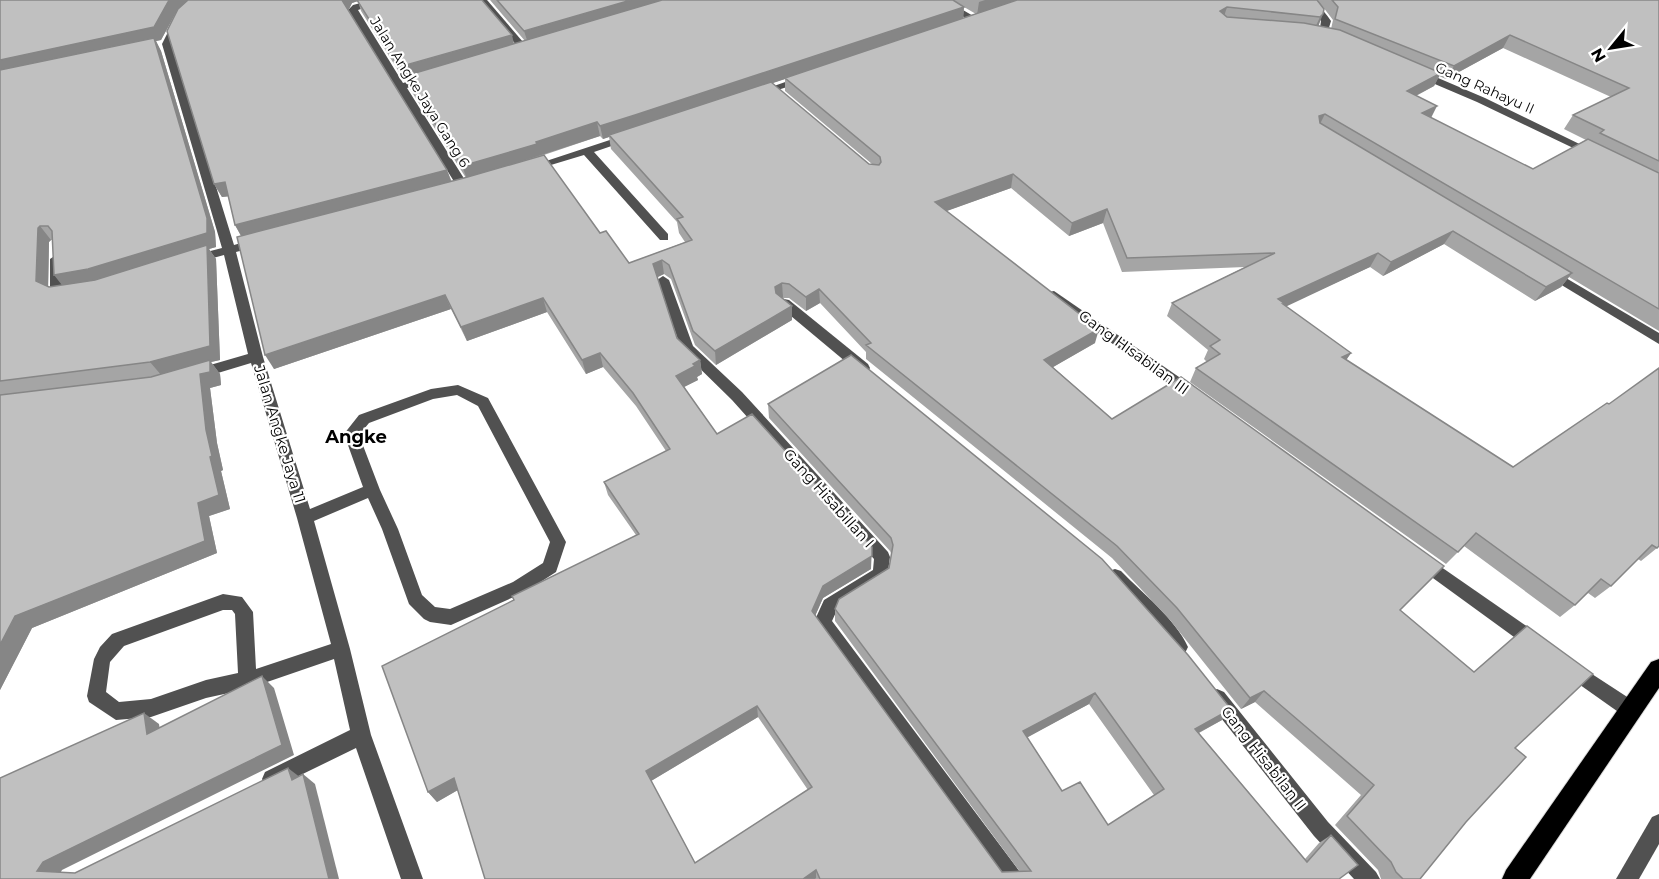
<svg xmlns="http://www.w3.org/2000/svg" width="1659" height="879" viewBox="0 0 1659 879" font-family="Montserrat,sans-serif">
<rect width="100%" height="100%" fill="#fff"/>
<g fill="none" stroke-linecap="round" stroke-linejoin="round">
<!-- highway casing -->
<g stroke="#dbdbdb" stroke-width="2">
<polygon id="highway" points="1659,659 1659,688 1530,879 1502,879 1506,870 1651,662"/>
</g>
<!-- minor -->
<g fill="#515151" fill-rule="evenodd">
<path d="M195,0H205L183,20L172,44L234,245L259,238L265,242L263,245L236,252L263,357L310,509L363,487L344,434L359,415L431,389L458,385L488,398L566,542L556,572L525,592L451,625L430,622L424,619L409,604L382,529L368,498L314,521L350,649L371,735L423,879H401L356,748L272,789L265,786L262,779L265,772L350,730L334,659L247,689L206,698L151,717L116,720L89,702L87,696L94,659L100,647L112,634L223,594L242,597L253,612L256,669L331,644L297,518L251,363L198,379L191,374L193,370L248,354L224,255L195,263L189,259L191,256L222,248L162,44L176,16ZM457,395L478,406L550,542L543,563L513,582L450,609L435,607L422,595L398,529L380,490L359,435L369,423L433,399ZM223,610H232L235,614L238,673L206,680L151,699L119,702L106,692L110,662L124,646Z"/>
<polygon points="372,0 386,0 358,10 403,83 427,76 432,79 407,88 470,188 468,190 464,191 458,188 348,10 353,5"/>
<polygon points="478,0 487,0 529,49 529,53 523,53"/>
<polygon points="936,0 946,0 980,20 972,22"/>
<path d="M1299,0C1315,0 1322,8 1331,21L1328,31L1321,36H1315L1313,34L1320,28L1321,21L1315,12Z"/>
<polygon points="1416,72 1424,72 1485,98 1600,154 1594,157 1590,156 1477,102 1416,76"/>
<polygon points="805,75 810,78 809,80 759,96 754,93"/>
<polygon points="628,134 632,135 632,139 594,152 668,234 668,240 660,240 584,155 531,171 525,168"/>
<polygon points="56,255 62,259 63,291 74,293 76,296 74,299 57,299 50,295 50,259"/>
<polygon points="1549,268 1659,333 1659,344 1545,275 1543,272 1545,269"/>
<polygon points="663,276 669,280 693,346 742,392 888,552 890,557 887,579 837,610 832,621 1020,872 1024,879 1000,879 817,628 814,622 824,600 873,570 874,559 732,400 682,351 657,280"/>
<polygon points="1054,291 1195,388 1197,392 1195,396 1185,396 1049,298 1047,295 1049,292"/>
<polygon points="784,299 789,300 868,364 870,368 868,372 858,372 779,306 777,303"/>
<polygon points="1421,553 1541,636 1544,642 1541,648 1535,650 1529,648 1415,565 1413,560 1415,555"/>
<path d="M1115,569L1121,571C1143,594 1175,618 1188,647L1185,653L1179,655L1173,653L1159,634L1109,581L1107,576L1109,571Z"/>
<polygon points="1572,661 1638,704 1640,710 1638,716 1631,719 1624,716 1566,675 1563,669 1566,663"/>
<polygon points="1217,689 1224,692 1328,822 1376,872 1380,879 1354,879 1314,836 1210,704 1208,698 1210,692"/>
<polygon points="1659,814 1659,844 1639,879 1616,879 1652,817"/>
</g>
<!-- highway -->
<use href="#highway" fill="#000" fill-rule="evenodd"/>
</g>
<!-- wall -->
<path fill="#a5a5a5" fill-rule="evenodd" d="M0,0H482L514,44L525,41L490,0H1659V331L1569,277L1561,287L1535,301L1444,244L1383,276L1370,267L1285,306L1351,353L1346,360L1513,467L1657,548L1641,561L1638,559L1611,586L1595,598L1588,593L1575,605L1560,617L1464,546L1446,564L1190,382L1196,368L1207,362L1204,359L1208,350L1167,316L1172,303L1245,267L1122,272L1103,223L1069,236L1011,188L946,211L1095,343L1053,367L1112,419L1400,611L1515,748L1466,822L1420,879H1381L1378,870L1335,825L1361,795L1255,702L1241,709L1170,620L1112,558L866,359V352L820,303L806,311L789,298H782L792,320L716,365L695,345L671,279L664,274L657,277L677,338L700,360L702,374L697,377L698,380L684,387L717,434L871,569L823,598L815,616L1002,872H1020L835,621V609L889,568L892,555L890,551L769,418L768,404L1231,709L1222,720L1199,733L1305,859L1319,843L1331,835L1339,879H485L458,790L437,802L428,792L514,600L636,535L608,495L604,482L666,451L636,406L603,367L586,374L547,312L467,341L451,309L274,369L241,236L235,225L228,196L222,197L214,184L176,13L161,40L156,41L161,51L215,232L216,247L209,249L216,259L220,360L211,362L220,374L221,385L210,388L217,443L223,470L221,471L230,509L209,516L217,553L32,628L0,690ZM358,1L361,11L404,80H407L410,89L466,178L452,182L447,170L348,11L352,3ZM964,7L976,14L963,18ZM1323,7L1333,20L1331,29L1318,26ZM1503,48L1611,97L1573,115L1564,129L1586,140L1533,169L1431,118L1416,96L1434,86L1439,76L1446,79ZM785,79V91L872,164H869L772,83ZM600,136L603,139L609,137L611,149L677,222L679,233L685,242L629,263L600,233L541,156ZM51,240H52L62,285L49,287L48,286L49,242ZM1089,704L1154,795L1108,825L1062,791L1027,737ZM758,717L808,790L695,863L651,781Z"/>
<!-- shaded-wall -->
<g fill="#868686">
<polygon points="170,0 192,0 175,14 161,40 156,41 161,51 215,232 216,247 209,249 216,259 220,360 211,362 220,374 221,385 210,388 217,443 223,470 221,471 230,509 209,516 217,553 32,628 0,690 0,645 15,616 162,376 150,362 65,289 54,275 88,269 0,75 0,60 168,2"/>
<polygon points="342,0 357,0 358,1 352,3 347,13"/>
<polygon points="631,0 676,0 528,43 524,31"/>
<polygon points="985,0 1024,0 977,15 979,2"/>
<polygon points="964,7 963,19 785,78 785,79 637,129 609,135 609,137 603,139 600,126"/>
<polygon points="1227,7 1223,20 1220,11"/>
<polygon points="1323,14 1318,27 1314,30 1320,17"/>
<polygon points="512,35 515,48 405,76 407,80 404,80 399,67"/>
<polygon points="1510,35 1503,48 1446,79 1454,66"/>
<polygon points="1441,73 1434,86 1400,104 1407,91"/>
<polygon points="1437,106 1430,120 1422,113"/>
<polygon points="1325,114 1318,128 1319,116"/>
<polygon points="597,122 600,136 467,179 462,166"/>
<polygon points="447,170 452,184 243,239 235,225"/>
<polygon points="1013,174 1011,188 933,216 935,202"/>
<polygon points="225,182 233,196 222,197 214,184"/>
<polygon points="1107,209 1103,223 1069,236 1072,223"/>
<polygon points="40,226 51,240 49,242 48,295 36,281 38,228"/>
<polygon points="1453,231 1444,244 1383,276 1391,262"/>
<polygon points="1378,253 1370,267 1283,308 1278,299"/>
<polygon points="662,260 664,274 656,278 653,264"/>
<polygon points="1572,273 1561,287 1535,301 1546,287"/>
<polygon points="782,283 783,297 776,301 775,287"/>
<polygon points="819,289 820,303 806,311 806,297"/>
<polygon points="445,295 451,309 274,369 265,355"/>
<polygon points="543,298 547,312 467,341 461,327"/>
<polygon points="792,306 792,320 716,365 715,351"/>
<polygon points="1099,329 1095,343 1041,374 1044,360"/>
<polygon points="600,353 603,367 586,374 582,360"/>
<polygon points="1351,353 1342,366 1342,357"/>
<polygon points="700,360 702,374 697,377 698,380 678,390 676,376"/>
<polygon points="872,547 871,569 823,598 812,623 812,611 823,586"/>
<polygon points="262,676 274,688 294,755 62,870 57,879 37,871 43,862"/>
<polygon points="1264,691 1255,702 1241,709 1250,698"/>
<polygon points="1095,693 1089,704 1019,742 1023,731"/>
<polygon points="757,706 758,717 651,781 646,771"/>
<polygon points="1231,709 1222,720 1187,739 1195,729"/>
<polygon points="144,713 159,724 162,744 147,734"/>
<polygon points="288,768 301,778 292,780"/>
<polygon points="303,774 315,784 339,879 329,879"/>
<polygon points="454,778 463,787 437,802 428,792"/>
<polygon points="816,870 816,878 815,879 803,879"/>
</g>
<!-- building -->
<g fill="#c0c0c0" stroke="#868686" stroke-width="1.5" fill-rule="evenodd">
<polygon points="0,0 170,0 168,2 154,27 0,60"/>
<polygon points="188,0 342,0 447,170 235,225 225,182 214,184 167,31 178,9"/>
<polygon points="357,0 482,0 512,35 399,67"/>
<polygon points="497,0 631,0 524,31"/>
<polygon points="662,0 953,0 964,7 635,115 600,126 597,122 536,142 537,144 462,166 405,76"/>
<path d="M1017,0H1317L1324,9L1323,14L1320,17L1227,7L1220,11L1227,17L1304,23L1340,30L1441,73L1407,91L1437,106L1422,113L1533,169L1588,139L1659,173V309L1325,114L1319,116L1320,123L1572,273L1546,287L1453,231L1391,262L1378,253L1278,299L1285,304H1283L1351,353L1342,357L1513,467L1607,403L1609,404L1659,368V546L1657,548L1652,545L1611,586L1601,579L1575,605L1476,533L1458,552L1196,368L1220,354L1210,346L1220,340L1172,303L1275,253L1127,258L1107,209L1072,223L1013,174L935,202L1099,329L1044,360L1112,419L1181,377L1444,566L1400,610L1474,672L1527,626L1593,674L1515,748L1526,757L1466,822L1420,879H1403L1396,872L1391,862L1347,816L1374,785L1264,691L1250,698L1177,608L1117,546L866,345L871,343L819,289L806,297L789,284L782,283L775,287L776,293L792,306L715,351L693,331L669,265L662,260L653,264L677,338L700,360L693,364L695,366L676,376L717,434L752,414L872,547V556L823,586L812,611L1002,872L1031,871L835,609L839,599L889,568L893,545L891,538L768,404L851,355L1102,559L1188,655L1231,709L1195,729L1307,862L1331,835L1358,865L1339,879H820L816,870L803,879H485L454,778L428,792L382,666L514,600L512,596L639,534L604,482L670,449L633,393L600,353L582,360L543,298L461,327L445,295L265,355L237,237L464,178L544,155L600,233L606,231L629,263L692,240L677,219L683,217L609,135L771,82L869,164L879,165L881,162L880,157L785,78ZM1095,693L1164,789L1108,825L1080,782L1062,791L1023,731ZM757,706L812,787L695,863L646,771Z"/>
<polygon points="1332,0 1659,0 1659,161 1600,133 1604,130 1573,115 1629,88 1510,35 1454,66 1335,19 1338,7"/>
<polygon points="154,38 207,218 207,233 88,269 54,275 52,231 48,226 40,226 38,228 36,281 49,287 95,280 207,245 210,346 150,362 0,381 0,70"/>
<polygon points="210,360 210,372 200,374 206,430 212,456 210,457 219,495 198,503 205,541 15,616 0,645 0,395 151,377"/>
<polygon points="262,676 282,745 43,862 37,871 75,873 288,768 292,780 303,774 329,879 0,879 0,778 144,713 147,734"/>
</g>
<g text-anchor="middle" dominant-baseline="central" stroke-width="4.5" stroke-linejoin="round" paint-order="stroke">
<!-- far-street labels -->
<g font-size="14" fill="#000" stroke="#fff">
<text transform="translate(1485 88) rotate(24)">Gang Rahayu II</text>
<text transform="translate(420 92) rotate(58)">Jalan Angke Jaya Gang 6</text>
</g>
<!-- street labels -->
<g font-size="15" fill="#000" stroke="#fff">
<text transform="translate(1134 352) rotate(36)">Gang Hisabilan III</text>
<text transform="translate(280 434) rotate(73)">Jalan Angke Jaya 11</text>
<text transform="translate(829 498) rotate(48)">Gang Hisabillan I</text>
<text transform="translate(1264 758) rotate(52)">Gang Hisabilan II</text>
</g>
<!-- quarter labels -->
<g font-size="18" font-weight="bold" fill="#000" stroke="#fff">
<text x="356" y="437">Angke</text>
</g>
</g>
<!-- north arrow -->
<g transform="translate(1611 48) rotate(240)" stroke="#ffffff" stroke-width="4.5" paint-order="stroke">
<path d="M0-4.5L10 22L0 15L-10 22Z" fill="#000000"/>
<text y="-9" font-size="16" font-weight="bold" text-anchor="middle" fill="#000000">N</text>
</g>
</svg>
